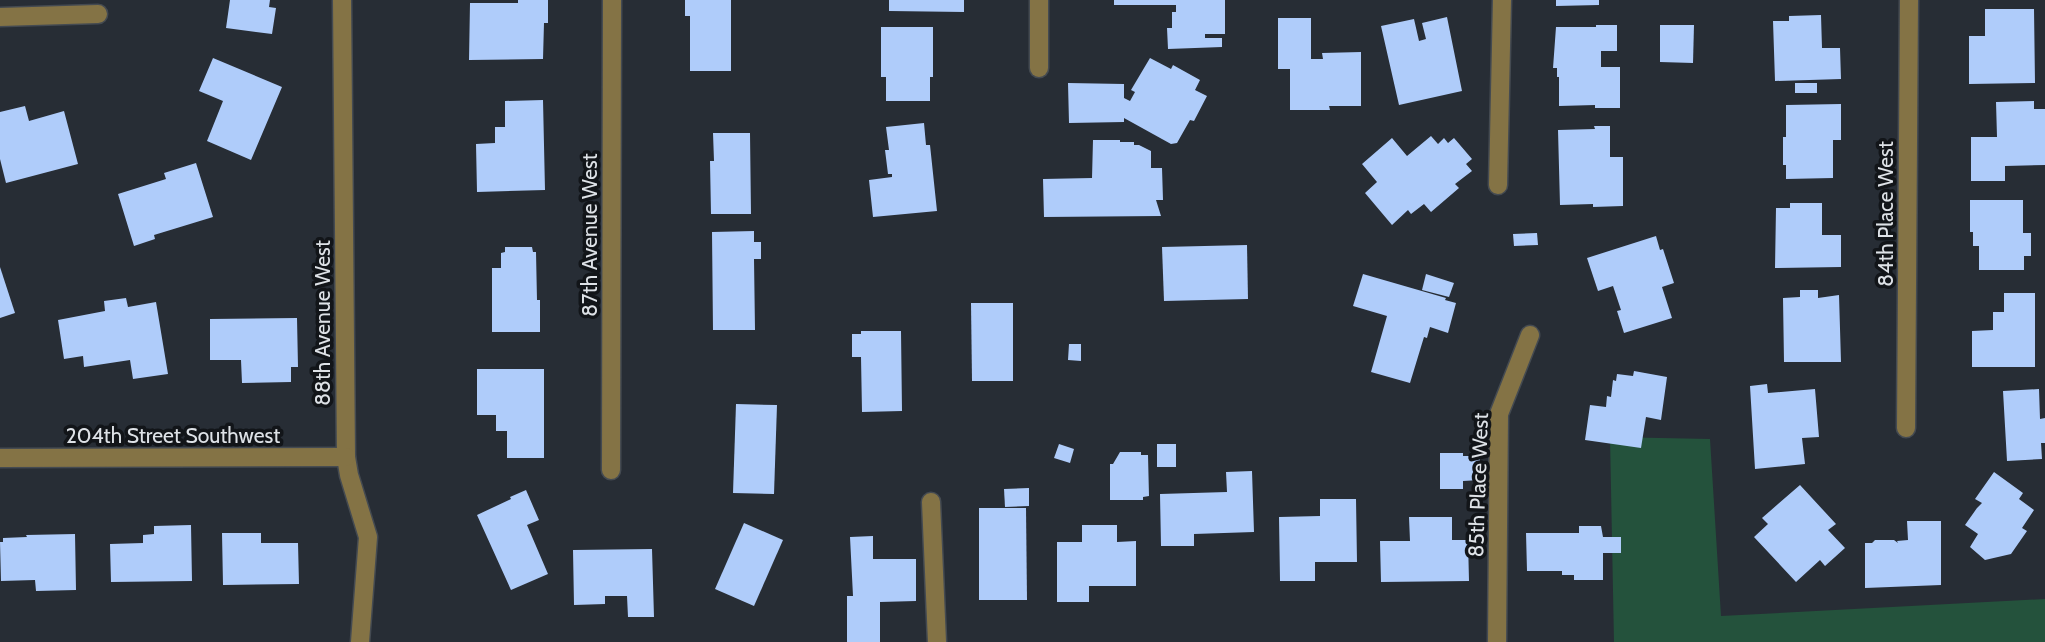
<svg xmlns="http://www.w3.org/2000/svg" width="2045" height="642" viewBox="0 0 2045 642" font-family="Cabin,sans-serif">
<rect width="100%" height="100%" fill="#272d35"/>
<!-- green -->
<polygon fill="#24523c" points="1610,437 1710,439 1721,616 2045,599 2045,642 1614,642"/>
<!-- building -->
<g fill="#afccfa">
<polygon points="230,0 270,0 269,7 276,8 272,34 226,28"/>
<polygon points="518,0 548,0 548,23 544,23 543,59 469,60 470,3 518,3"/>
<polygon points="685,0 731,0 731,71 690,71 690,16 685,16"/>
<polygon points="889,0 964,0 964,12 889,11"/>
<polygon points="1114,0 1225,0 1225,34 1205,34 1205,38 1222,38 1222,47 1168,49 1167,28 1172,28 1172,12 1176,12 1176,5 1114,5"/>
<polygon points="1556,0 1599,0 1599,5 1556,6"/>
<polygon points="1985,9 2034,9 2035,83 1969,84 1969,36 1985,36"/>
<polygon points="1821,15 1822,48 1840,48 1841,79 1775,81 1773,21 1789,21 1789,16"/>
<polygon points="1447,17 1462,91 1399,105 1381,26 1414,19 1419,41 1426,39 1422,23"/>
<polygon points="1278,18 1311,18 1311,59 1323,59 1322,53 1361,52 1361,106 1329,106 1330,110 1290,110 1290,69 1278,69"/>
<polygon points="1596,25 1617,25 1617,51 1601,51 1601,67 1620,67 1620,108 1595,108 1595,105 1559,106 1559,77 1557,77 1557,68 1553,68 1556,27 1596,27"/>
<polygon points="1660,25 1694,25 1693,63 1660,62"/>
<polygon points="881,27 933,27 933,77 930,77 930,101 886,101 886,77 881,77"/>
<polygon points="213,58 282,87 251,160 207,141 223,101 199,91"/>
<polygon points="1150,58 1171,69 1173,65 1200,80 1195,90 1207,96 1194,121 1190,120 1177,143 1171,144 1124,118 1124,122 1069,123 1068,83 1124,84 1124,98 1130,101 1135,92 1131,90"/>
<rect x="1795" y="83" width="22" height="10"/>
<polygon points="543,100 545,190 477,192 476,144 495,143 495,127 505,127 505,101"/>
<polygon points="2034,101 2034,109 2045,109 2045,165 2005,166 2005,181 1971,181 1971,137 1997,137 1996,102"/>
<polygon points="1841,104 1841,140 1833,140 1833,178 1786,179 1786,165 1783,165 1783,137 1786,137 1786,105"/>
<polygon points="25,106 29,121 64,111 78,164 6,183 0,159 0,112"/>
<polygon points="924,123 926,145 930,145 937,211 873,217 869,180 892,177 892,174 888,174 885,150 889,150 886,127"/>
<polygon points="1594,126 1610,126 1610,157 1623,157 1623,206 1593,207 1593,204 1560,205 1558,130 1595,129"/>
<polygon points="713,133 750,133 751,214 711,214 710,161 714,161"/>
<polygon points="1431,136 1438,144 1444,138 1448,143 1454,138 1472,159 1466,164 1472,171 1455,184 1459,188 1431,212 1424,204 1411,214 1408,210 1392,225 1365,193 1377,182 1362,164 1392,138 1407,156"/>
<polygon points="1093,140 1120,140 1120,142 1134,142 1134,145 1139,145 1151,151 1151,168 1162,168 1163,200 1156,200 1161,216 1044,217 1043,179 1092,178"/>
<polygon points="196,163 213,217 154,235 155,239 134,246 118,194 166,179 164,173"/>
<polygon points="1970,200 2023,200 2023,233 2031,233 2031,256 2024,256 2024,270 1979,270 1979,246 1973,246 1973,232 1970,232"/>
<polygon points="1790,203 1822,203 1822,235 1841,235 1841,267 1775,268 1776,208 1790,208"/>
<polygon points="754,231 754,242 761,242 761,259 754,259 755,330 713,330 712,232"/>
<polygon points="1537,233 1538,245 1514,246 1513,234"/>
<polygon points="1656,236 1660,250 1663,249 1674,283 1662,287 1672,318 1624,333 1617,311 1621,310 1613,286 1598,291 1587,258"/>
<polygon points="1247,245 1248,299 1164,301 1162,247"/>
<polygon points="505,247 532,247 533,252 536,252 537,300 540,300 540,332 492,332 492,268 501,268 501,253 505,252"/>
<polygon points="0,267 15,313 0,318"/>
<polygon points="1363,274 1446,298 1445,300 1456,303 1448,333 1430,327 1427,338 1424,337 1410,383 1371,372 1387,316 1353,306"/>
<polygon points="1426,274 1454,283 1449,297 1422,290"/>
<polygon points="1800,290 1818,290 1818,298 1839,295 1841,362 1784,362 1783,298 1800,297"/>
<polygon points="2004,293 2035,293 2035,367 1972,367 1972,331 1993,330 1993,312 2004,312"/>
<polygon points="126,298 128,307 156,302 168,374 133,379 130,360 84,367 83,356 64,359 58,320 105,311 104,301"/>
<polygon points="971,303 1013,303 1013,381 972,381"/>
<polygon points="297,318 298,367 291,367 291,382 242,383 241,360 210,360 210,319"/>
<polygon points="861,331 901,331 902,411 862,412 861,357 852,357 852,334 861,334"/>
<polygon points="1069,344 1081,344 1081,361 1068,360"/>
<polygon points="477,369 544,369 544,458 507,458 507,431 496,431 496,415 477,415"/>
<polygon points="1634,371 1667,377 1661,420 1646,417 1641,448 1585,440 1590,405 1606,407 1607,396 1611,397 1613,380 1616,381 1617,374 1633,376"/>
<polygon points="1767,384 1768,393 1815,389 1819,437 1802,438 1805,464 1755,469 1750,386"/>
<polygon points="2039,389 2040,419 2045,418 2045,443 2041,443 2042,459 2007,461 2003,391"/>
<polygon points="736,404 777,405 774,494 733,493"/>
<polygon points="1059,444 1074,449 1070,463 1054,458"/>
<rect x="1157" y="444" width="19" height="23"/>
<polygon points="1120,452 1141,452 1141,455 1148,455 1149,496 1143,497 1143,500 1110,500 1110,464 1113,464"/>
<polygon points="1440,453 1463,453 1463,456 1480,456 1480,480 1463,481 1463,489 1440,489"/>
<polygon points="1252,471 1254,532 1194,534 1194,546 1161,546 1160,494 1227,492 1226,472"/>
<polygon points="1994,472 2023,493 2019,499 2034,510 2022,528 2027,531 2011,554 1985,560 1970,547 1978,534 1965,525 1977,508 1982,503 1975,499"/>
<polygon points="1800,485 1836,524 1828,530 1845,548 1825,566 1820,560 1796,582 1754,537 1768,524 1762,518"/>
<polygon points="1029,488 1029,506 1005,507 1004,489"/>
<polygon points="526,490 539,520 527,525 548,574 511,590 477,515 511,499 510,497"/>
<polygon points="1320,499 1356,499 1357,562 1315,562 1315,581 1280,581 1279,517 1320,516"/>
<polygon points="979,508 1026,508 1027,600 979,600"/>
<polygon points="1409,517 1452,517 1452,540 1468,540 1469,581 1381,582 1380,541 1410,541"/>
<polygon points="1907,521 1941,521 1941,585 1865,588 1865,543 1872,543 1875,540 1894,540 1898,543 1897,541 1908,540"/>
<polygon points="744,523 783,540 754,606 715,589"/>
<polygon points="191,525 192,581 111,582 110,544 143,543 143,535 154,534 154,526"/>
<polygon points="1082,525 1117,525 1117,542 1136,541 1136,586 1089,586 1089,602 1057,602 1057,542 1082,542"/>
<polygon points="1579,526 1601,526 1603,537 1621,537 1621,553 1603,553 1603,580 1574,580 1574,575 1562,575 1562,571 1527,571 1526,533 1579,533"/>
<polygon points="222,533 261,533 261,543 298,543 299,584 223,585"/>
<polygon points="75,534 76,590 36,591 35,580 1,581 0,542 3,542 3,538 27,537 26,535"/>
<polygon points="873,536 873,559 916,559 916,601 880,602 880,642 847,642 847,596 853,596 850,537"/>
<polygon points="652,549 654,617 628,617 627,596 605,596 605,604 574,605 573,550"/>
</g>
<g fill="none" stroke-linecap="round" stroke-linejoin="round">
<!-- minor casing -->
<g stroke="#444a51" stroke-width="21">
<g id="minor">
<polyline points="342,0 346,457 349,475 368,537 360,642"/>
<polyline points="0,17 98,14"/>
<polyline points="1039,68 1039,0"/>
<polyline points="1498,185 1502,0"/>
<polyline points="1906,428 1909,0"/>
<polyline points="0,458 346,457"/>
<polyline points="611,470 612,0"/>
<polyline points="931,502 937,642"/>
<polyline points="1497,642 1499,414 1530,335"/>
</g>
</g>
<!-- minor -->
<use href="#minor" stroke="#847345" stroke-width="18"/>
</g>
<g text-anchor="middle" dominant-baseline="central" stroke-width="7" stroke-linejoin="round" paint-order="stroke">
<!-- street labels -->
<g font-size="21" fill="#dee2e7" stroke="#121519">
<text transform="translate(1885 214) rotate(-90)">84th Place West</text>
<text transform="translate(589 235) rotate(-90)">87th Avenue West</text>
<text transform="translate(322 323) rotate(-90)">88th Avenue West</text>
<text x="173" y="435">204th Street Southwest</text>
<text transform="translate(1478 485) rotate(-88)">85th Place West</text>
</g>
</g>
</svg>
